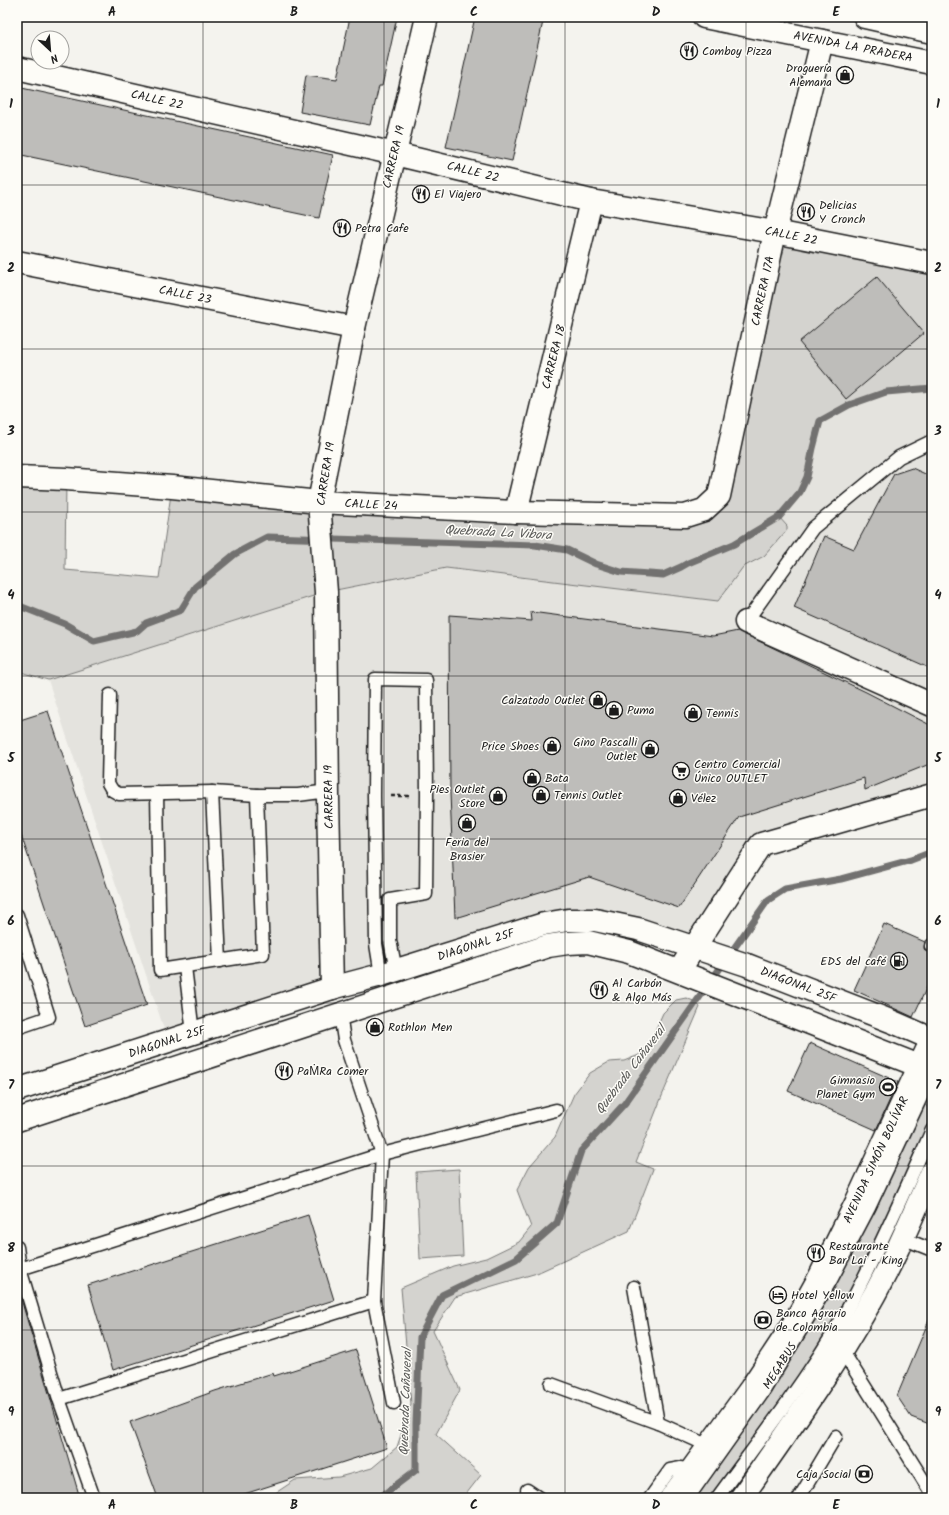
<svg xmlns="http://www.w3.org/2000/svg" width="949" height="1515" viewBox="0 0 949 1515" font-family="Kalam,sans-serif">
<rect width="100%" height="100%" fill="#f4f3ee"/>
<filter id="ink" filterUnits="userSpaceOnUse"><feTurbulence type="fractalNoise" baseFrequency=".025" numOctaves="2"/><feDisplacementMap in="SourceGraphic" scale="8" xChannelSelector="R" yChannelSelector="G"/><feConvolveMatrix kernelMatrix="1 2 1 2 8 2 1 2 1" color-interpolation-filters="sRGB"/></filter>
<g filter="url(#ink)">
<!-- built -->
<polygon fill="#e4e3de" points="932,388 932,795 761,844 694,947 595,920 168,1041 48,680 307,598 326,592 446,568 718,601 743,567 764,556 787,526 779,517 800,492 820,421 849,405 886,392"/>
<!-- green -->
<g fill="#d4d3cf" stroke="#787876">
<polygon points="775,232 932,263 932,388 886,392 849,405 820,421 813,448 807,477 800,492 779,517 787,526 787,530 764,556 743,567 718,601 446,568 326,592 307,598 48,680 17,671 17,477 66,479 65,570 159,578 172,487 685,516 719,496"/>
<polygon points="686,998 696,1002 700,1007 662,1096 636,1162 653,1169 629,1231 537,1273 455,1297 433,1331 460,1390 436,1434 481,1475 463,1498 273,1498 274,1494 295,1480 339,1477 372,1468 397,1447 411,1404 401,1288 453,1266 486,1258 519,1242 531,1227 517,1190 529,1167 555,1137 574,1094 590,1073 609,1062 624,1061 639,1055 649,1044 663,1013 676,1000"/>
<polygon points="919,1102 932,1109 932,1130 855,1295 717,1498 688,1498"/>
<polygon points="459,1169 463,1256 420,1259 416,1172"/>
</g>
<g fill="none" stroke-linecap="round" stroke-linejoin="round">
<!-- stream -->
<g stroke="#72716f" stroke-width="7">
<polyline points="17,605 65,624 94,641 137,631 146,623 181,610 195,587 235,554 267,537 535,545 567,550 596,564 621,572 663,575 681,567 688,563 734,544 779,517 800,492 807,477 813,448 820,421 849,405 886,392 932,388"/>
<polyline points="379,1498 416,1470 416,1423 420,1337 442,1295 516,1259 557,1223 581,1151 625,1103 768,900 785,889 841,879 911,860 932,852"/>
</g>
</g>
<!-- building -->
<g fill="#bebdba" stroke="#1c1c1c">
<polygon points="350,17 397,17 382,86 379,86 370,125 300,112 306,75 337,79"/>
<polygon points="475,17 544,17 512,161 446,147"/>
<polygon points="17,87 333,155 319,218 17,154"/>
<polygon points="877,277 924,333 846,399 799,342"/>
<polygon points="912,468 932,477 932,669 794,608 824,536 854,549 894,474"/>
<polygon points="531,612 713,636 738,631 866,692 932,726 932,763 865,790 864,778 739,817 679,908 589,877 455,918 450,793 449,615 532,621"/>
<polygon points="48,711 147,1005 85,1026 17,823 17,721"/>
<polygon points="884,924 925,942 924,948 925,951 932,953 932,976 913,1017 854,990"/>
<polygon points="810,1043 898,1082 876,1130 788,1091"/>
<polygon points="308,1215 334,1300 113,1370 88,1285"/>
<polygon points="17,1299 21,1299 80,1498 17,1498"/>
<polygon points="932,1313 932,1425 911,1417 897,1396"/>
<polygon points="356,1350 387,1448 232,1498 158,1498 130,1422 215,1391 273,1373 274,1376"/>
</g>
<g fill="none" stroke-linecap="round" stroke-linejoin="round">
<!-- lane casing -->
<g stroke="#1c1c1c" stroke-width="15">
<g id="lane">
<polyline points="746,622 813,528 899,457 932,441"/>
<polyline points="110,695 108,783 112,790 119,794 212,792 257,795 298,795 328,791"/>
<polyline points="212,792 220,961"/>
<polyline points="157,793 160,970 263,954 257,795"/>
<polyline points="17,915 49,1017 17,1028"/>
<polyline points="931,946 932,945"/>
<polyline points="185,967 193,1033"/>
<polyline points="381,975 376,944 374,796 375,679 426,680 427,795 426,894 390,900 390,940 396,971"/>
<polyline points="340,1014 344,1040 382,1154 374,1301 394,1403"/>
<polyline points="902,1238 932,1250"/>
<polyline points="17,1247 20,1269 59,1399 94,1498"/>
<polyline points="20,1269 382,1154 556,1110"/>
<polyline points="634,1287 658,1423"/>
<polyline points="842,1350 932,1494"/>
<polyline points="551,1384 658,1423 709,1446"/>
<polyline points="59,1399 374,1301"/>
<polyline points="527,1490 539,1498"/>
<polyline points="650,1498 670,1470 681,1468 690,1472"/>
<polyline points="688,1498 762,1394 830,1282 869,1208 932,1074"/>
<path d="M717,1498C765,1432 817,1367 855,1295C883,1241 907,1186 932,1130"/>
<polyline points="799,1498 836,1436"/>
</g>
</g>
<!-- street casing -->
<g stroke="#1c1c1c" stroke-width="25">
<g id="street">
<polyline points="17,68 395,154 591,201 775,232 932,263"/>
<polyline points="17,262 354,328"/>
<polyline points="17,477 66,479 172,487 319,502 516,512 685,516 704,510 719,496 775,232 822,41"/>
<polyline points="516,512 591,201"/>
<polyline points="746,622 932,705"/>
<polyline points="679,971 761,844 932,795"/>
<polyline points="332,988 328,798 326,592 319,502 354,328 427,17"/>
</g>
</g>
<!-- secondary casing -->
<g stroke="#1c1c1c" stroke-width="25">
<g id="secondary">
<polyline points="704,17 932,63"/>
<polyline points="865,17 932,32"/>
<polyline points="17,1090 332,988 381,975 544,924 568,920 595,920 638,929 747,965 893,1022 932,1039"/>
<polyline points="17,1120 548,946 568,943 588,942 629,952 932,1071"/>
</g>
</g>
<!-- primary casing -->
<g stroke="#1c1c1c" stroke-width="25">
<g id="primary">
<polyline points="671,1498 751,1388 794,1323 820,1276 856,1203 932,1039"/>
<path d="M741,1498C785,1435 830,1373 868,1306C893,1263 912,1217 932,1172"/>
</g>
</g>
<!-- path -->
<polyline stroke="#1c1c1c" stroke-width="2.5" stroke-dasharray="4 3" stroke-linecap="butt" points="391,796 410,796"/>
<!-- lane -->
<use href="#lane" stroke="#fdfcf7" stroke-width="12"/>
<!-- street -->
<use href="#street" stroke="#fdfcf7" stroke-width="22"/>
<!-- secondary -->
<use href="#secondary" stroke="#fdfcf7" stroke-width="22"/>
<!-- primary -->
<use href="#primary" stroke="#fdfcf7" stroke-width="22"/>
</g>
</g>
<!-- grid -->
<path fill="none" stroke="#1c1c1c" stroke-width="1" stroke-opacity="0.55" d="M203,17V1498M384,17V1498M565,17V1498M746,17V1498M17,185H932M17,349H932M17,512H932M17,676H932M17,839H932M17,1003H932M17,1166H932M17,1330H932"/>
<!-- icons -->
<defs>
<g id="restaurant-ring" transform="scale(0.9)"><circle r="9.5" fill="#fdfcf7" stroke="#1c1c1c" stroke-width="1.5"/><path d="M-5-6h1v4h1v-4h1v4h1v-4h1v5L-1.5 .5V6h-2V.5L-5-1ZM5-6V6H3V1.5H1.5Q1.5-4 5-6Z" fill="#1c1c1c"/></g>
<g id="shop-ring" transform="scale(0.9)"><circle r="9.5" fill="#fdfcf7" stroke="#1c1c1c" stroke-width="1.5"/><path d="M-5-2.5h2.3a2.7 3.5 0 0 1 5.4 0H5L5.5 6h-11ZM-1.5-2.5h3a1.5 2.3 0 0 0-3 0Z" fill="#1c1c1c"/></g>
<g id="supermarket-ring" transform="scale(0.9)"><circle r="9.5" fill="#fdfcf7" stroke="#1c1c1c" stroke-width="1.5"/><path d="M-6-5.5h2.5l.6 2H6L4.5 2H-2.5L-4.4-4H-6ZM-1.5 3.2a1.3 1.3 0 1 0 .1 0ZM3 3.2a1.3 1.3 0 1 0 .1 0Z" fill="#1c1c1c"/></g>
<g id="fuel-ring" transform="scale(0.9)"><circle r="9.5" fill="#fdfcf7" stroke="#1c1c1c" stroke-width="1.5"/><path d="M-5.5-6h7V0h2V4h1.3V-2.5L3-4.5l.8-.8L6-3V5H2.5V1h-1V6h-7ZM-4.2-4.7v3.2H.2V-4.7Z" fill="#1c1c1c"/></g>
<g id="stadium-ring" transform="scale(0.9)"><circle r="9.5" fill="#fdfcf7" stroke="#1c1c1c" stroke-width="1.5"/><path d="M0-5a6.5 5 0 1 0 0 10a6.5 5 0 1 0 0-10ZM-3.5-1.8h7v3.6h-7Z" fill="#1c1c1c"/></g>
<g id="hotel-ring" transform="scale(0.9)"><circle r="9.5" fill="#fdfcf7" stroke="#1c1c1c" stroke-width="1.5"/><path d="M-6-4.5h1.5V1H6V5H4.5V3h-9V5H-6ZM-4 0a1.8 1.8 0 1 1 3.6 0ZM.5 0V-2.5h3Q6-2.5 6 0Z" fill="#1c1c1c"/></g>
<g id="bank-ring" transform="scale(0.9)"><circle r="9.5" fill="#fdfcf7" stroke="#1c1c1c" stroke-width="1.5"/><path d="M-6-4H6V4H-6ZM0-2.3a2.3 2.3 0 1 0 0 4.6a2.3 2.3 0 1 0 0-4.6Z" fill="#1c1c1c"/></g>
</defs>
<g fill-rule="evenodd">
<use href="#restaurant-ring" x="689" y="51"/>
<use href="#shop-ring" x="845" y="75"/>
<use href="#restaurant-ring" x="421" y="194"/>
<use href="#restaurant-ring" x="806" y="212"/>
<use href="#restaurant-ring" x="342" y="228"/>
<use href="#shop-ring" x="598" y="700"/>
<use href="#shop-ring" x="614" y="710"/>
<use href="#shop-ring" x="693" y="713"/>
<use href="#shop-ring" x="552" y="746"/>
<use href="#shop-ring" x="650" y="749"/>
<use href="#supermarket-ring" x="681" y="771"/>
<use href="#shop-ring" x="532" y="778"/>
<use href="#shop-ring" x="541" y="795"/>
<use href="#shop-ring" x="498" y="796"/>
<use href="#shop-ring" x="678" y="798"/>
<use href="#shop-ring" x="467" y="823"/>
<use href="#fuel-ring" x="899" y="961"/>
<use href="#restaurant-ring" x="599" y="990"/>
<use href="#shop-ring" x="375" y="1027"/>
<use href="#restaurant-ring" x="284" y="1071"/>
<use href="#stadium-ring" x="888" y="1087"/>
<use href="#restaurant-ring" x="816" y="1253"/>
<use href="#hotel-ring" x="778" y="1295"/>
<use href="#bank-ring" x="763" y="1320"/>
<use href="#bank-ring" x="864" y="1474"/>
</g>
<g text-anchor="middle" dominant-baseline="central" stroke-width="3" stroke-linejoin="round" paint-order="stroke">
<!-- street labels -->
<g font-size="12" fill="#1c1c1c" stroke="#fdfcf7">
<text transform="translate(853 47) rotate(11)">AVENIDA LA PRADERA</text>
<text transform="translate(157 100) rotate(13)">CALLE 22</text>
<text transform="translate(394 157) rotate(-77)">CARRERA 19</text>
<text transform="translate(473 172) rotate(14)">CALLE 22</text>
<text transform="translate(791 236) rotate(11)">CALLE 22</text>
<text transform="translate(763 291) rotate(-78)">CARRERA 17A</text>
<text transform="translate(185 295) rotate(11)">CALLE 23</text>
<text transform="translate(554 357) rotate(-76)">CARRERA 18</text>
<text transform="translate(326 474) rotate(-81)">CARRERA 19</text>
<text transform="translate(371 505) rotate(3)">CALLE 24</text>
<text transform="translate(329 797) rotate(-91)">CARRERA 19</text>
<text transform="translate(476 945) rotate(-18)">DIAGONAL 25F</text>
<text transform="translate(798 985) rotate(21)">DIAGONAL 25F</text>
<text transform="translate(167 1042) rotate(-18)">DIAGONAL 25F</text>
<text transform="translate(876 1160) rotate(-65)">AVENIDA SIMÓN BOLÍVAR</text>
<text transform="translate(780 1366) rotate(-58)">MEGABUS</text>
</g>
<!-- poi labels -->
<g font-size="12" fill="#1c1c1c" stroke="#fdfcf7" text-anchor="start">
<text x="702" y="51">Comboy Pizza</text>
<text x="832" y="68" text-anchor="end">Droguería<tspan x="832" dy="14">Alemana</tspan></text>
<text x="434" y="194">El Viajero</text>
<text x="819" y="205">Delicias<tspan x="819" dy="14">Y Cronch</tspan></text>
<text x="355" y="228">Petra Cafe</text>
<text x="585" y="700" text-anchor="end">Calzatodo Outlet</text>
<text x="627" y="710">Puma</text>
<text x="706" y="713">Tennis</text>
<text x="637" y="742" text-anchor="end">Gino Pascalli<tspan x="637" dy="14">Outlet</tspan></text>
<text x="539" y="746" text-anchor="end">Price Shoes</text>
<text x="694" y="764">Centro Comercial<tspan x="694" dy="14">Único OUTLET</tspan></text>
<text x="545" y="778">Bata</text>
<text x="485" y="789" text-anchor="end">Pies Outlet<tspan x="485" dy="14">Store</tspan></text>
<text x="554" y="795">Tennis Outlet</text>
<text x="691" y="798">Vélez</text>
<text x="467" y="842" text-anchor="middle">Feria del<tspan x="467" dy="14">Brasier</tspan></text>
<text x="886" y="961" text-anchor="end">EDS del café</text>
<text x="612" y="983">Al Carbón<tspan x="612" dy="14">&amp; Algo Más</tspan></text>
<text x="388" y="1027">Rothlon Men</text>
<text x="297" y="1071">PaṀRa Comer</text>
<text x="875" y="1080" text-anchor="end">Gimnasio<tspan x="875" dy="14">Planet Gym</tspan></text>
<text x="829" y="1246">Restaurante<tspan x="829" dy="14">Bar Lai - King</tspan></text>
<text x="791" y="1295">Hotel Yellow</text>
<text x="776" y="1313">Banco Agrario<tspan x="776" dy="14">de Colombia</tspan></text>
<text x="851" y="1474" text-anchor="end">Caja Social</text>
</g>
<!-- water labels -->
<g font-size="13" font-style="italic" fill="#5c5c5a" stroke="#fdfcf7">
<text transform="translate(498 533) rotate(3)">Quebrada La Vibora</text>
<text transform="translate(631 1070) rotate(-53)">Quebrada Cañaveral</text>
<text transform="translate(406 1402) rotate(-88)">Quebrada Cañaveral</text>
</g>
</g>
<!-- margin -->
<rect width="949" height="1515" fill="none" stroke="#fdfcf7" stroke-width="44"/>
<!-- north arrow -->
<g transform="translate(50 50) rotate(154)"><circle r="19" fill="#fdfcf7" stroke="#a3a29f"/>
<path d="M0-3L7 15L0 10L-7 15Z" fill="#1c1c1c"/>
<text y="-6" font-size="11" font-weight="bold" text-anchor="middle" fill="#1c1c1c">N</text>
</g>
<rect x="22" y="22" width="905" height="1471" fill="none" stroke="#1c1c1c" stroke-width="1.5"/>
<g font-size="13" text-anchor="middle" font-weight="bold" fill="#1c1c1c">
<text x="112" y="16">A</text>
<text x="294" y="16">B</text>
<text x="474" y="16">C</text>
<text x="656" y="16">D</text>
<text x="836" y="16">E</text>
<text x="11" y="108">1</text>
<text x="938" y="108">1</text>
<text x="11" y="272">2</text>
<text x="938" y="272">2</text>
<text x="11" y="435">3</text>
<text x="938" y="435">3</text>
<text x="11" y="599">4</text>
<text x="938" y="599">4</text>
<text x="11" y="762">5</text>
<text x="938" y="762">5</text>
<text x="11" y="925">6</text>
<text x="938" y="925">6</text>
<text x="11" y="1089">7</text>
<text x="938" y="1089">7</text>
<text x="11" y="1252">8</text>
<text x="938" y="1252">8</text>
<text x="11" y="1416">9</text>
<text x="938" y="1416">9</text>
<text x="112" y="1509">A</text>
<text x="294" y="1509">B</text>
<text x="474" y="1509">C</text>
<text x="656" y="1509">D</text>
<text x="836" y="1509">E</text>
</g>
</svg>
